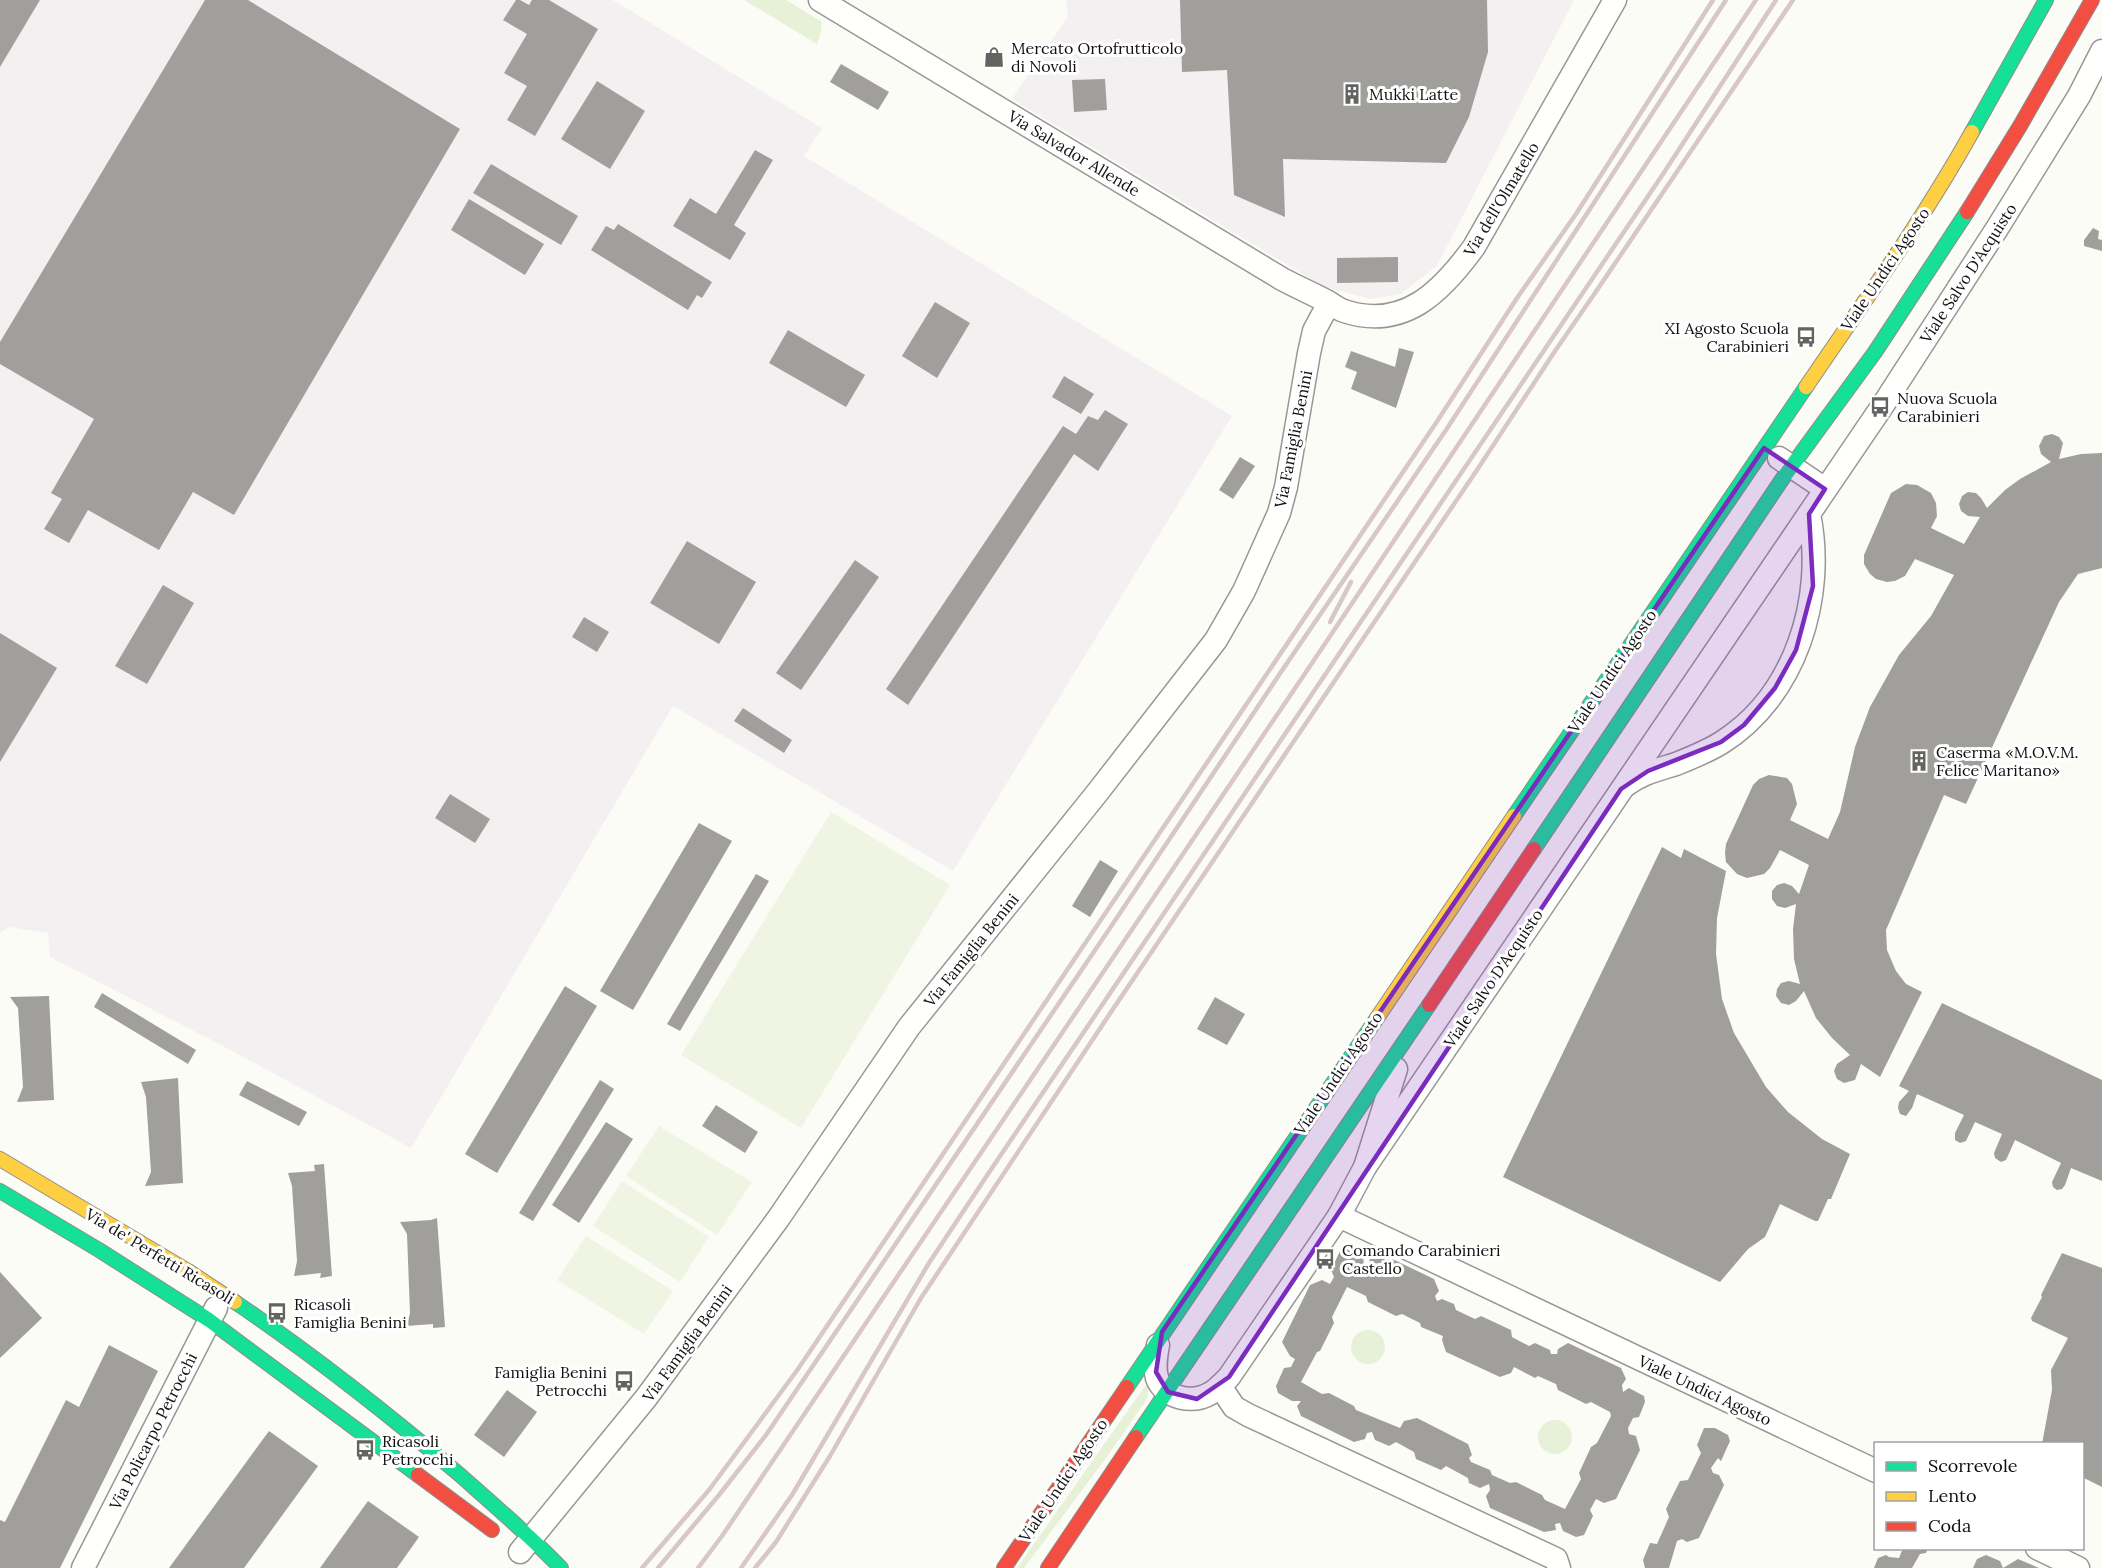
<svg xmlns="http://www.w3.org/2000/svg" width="2102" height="1568" viewBox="0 0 2102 1568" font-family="Lora,serif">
<rect width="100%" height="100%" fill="#fcfcf7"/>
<!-- industrial -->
<g fill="#f4f0f2">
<polygon points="0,0 613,0 822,128 804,156 1232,416 953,871 673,706 411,1148 223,1046 50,957 48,933 9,927 0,933"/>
<polygon points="1066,0 1574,0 1437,266 1401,294 1371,299 1324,287 1012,99 1068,16"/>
</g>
<!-- green -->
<g fill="#e6f1d8">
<polygon points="744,0 786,0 822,22 821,32 817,44"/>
<circle cx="1368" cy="1347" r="17"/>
<polygon points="1150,1379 1147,1399 1109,1454 1024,1568 1017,1568"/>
<circle cx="1555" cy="1437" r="17"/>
</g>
<!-- pitch -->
<g fill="#eff5e2">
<polygon points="831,812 950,885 801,1128 681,1055"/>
<polygon points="659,1126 752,1182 717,1235 626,1176"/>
<polygon points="622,1181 709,1237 680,1282 593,1226"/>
<polygon points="586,1236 673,1291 644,1334 557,1280"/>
</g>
<!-- building -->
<g fill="#a09f9c" fill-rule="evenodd">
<polygon points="0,0 40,0 0,67"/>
<polygon points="205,0 248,0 460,129 234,515 193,492 159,550 88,510 69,543 44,529 62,499 51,493 94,419 0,364 0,342"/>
<polygon points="516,0 520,0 529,5 532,0 549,0 598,29 535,136 507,120 527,86 504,73 527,34 503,20"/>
<polygon points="1180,0 1487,0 1488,52 1469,117 1446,163 1283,159 1285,217 1234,195 1227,70 1182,72"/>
<polygon points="841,64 889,92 878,110 830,82"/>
<polygon points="1105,79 1107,110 1074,112 1072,80"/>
<polygon points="597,81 645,111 610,169 561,139"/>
<polygon points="755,150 773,160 734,225 746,233 730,260 673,226 690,198 716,214"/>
<polygon points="491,164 578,216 561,245 473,193"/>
<polygon points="469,199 544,244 525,275 451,230"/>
<polygon points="618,224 712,282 702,298 697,295 688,310 591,250 606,226 614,230"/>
<polygon points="2093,228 2099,231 2098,239 2102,240 2102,251 2084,246 2084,240"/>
<polygon points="1398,257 1398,282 1337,283 1337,258"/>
<polygon points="935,302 970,323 937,378 902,356"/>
<polygon points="788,330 865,375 846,407 769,363"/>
<polygon points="1399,348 1414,352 1396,408 1351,389 1357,372 1345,367 1351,351 1395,367"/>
<polygon points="1064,376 1094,394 1081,414 1052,397"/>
<polygon points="1105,410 1128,424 1098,471 1074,454 908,705 886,689 1063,426 1076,434 1088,416 1098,420"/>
<polygon points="2052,434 2059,437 2063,443 2059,459 2081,454 2102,453 2102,568 2078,574 2059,602 1966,804 1944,795 1886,930 1887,950 1896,971 1906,984 1922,992 1880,1077 1861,1064 1855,1080 1844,1083 1837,1079 1834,1071 1837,1064 1850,1055 1832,1038 1816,1018 1804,991 1796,1001 1789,1005 1781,1003 1776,996 1777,989 1781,983 1789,981 1800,984 1794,959 1793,929 1796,904 1785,908 1777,906 1772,899 1772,891 1777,885 1784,883 1792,886 1799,894 1809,865 1780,850 1770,868 1764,874 1747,878 1737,874 1726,862 1725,853 1726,844 1753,785 1759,779 1769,775 1787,778 1792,784 1797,804 1790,820 1828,839 1840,812 1855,747 1870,707 1899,655 1931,616 1954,575 1915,559 1905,576 1895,581 1887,582 1876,579 1870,574 1864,564 1864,555 1891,493 1906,484 1917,485 1931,493 1936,503 1937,516 1931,528 1964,544 1980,517 1968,516 1961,511 1959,504 1962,496 1968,492 1976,493 1981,498 1987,508 2005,490 2020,479 2051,462 2041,454 2039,446 2044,436"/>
<polygon points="1240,457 1255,466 1233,499 1219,490"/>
<polygon points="687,541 756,582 719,644 650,603"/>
<polygon points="855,560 879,577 801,690 776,673"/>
<polygon points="163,585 194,603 147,684 115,666"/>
<polygon points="584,617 609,632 597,652 572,637"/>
<polygon points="0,633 57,668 0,762"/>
<polygon points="743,708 792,740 784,753 734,721"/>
<polygon points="450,794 490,819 475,843 435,818"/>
<polygon points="699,823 732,841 633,1010 600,991"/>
<polygon points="1662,847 1681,858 1684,849 1726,871 1717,918 1716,954 1722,999 1734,1033 1766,1087 1788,1112 1822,1139 1850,1154 1831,1199 1828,1199 1818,1221 1815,1221 1780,1204 1765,1237 1748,1249 1720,1282 1503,1177"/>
<polygon points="1100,860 1118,871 1090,917 1072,906"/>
<polygon points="756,874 769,881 680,1031 667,1024"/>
<polygon points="565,986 597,1006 497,1173 465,1154"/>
<polygon points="102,993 196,1050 188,1064 94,1007"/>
<polygon points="49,996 54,1100 17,1102 23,1087 18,1008 10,997"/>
<polygon points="1215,997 1245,1014 1227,1045 1197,1029"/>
<polygon points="1942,1003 2102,1080 2102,1181 2071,1168 2065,1185 2062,1189 2057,1190 2053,1187 2052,1182 2061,1163 2015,1140 2006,1160 2001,1162 1995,1158 1994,1153 2002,1134 1975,1122 1966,1141 1960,1143 1955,1140 1955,1133 1964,1115 1917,1094 1912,1108 1906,1116 1900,1114 1898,1108 1899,1102 1909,1091 1899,1086"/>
<polygon points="178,1078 183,1183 145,1186 151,1172 146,1097 141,1082"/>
<polygon points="600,1080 614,1089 533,1221 519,1213"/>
<polygon points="247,1081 307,1112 299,1126 239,1095"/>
<polygon points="716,1105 758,1132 745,1153 702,1126"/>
<polygon points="606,1122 633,1139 579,1223 552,1205"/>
<polygon points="324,1164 332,1276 320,1278 321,1273 294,1276 297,1261 292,1186 288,1173 315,1171 314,1165"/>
<polygon points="437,1218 445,1327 433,1328 433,1324 407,1326 410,1313 407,1234 400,1222 431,1220"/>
<path d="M1347,1249L1363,1257L1364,1264L1368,1265L1370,1259L1382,1254L1434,1279L1439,1291L1435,1296L1437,1301L1442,1299L1454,1304L1456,1310L1475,1319L1481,1316L1511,1330L1512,1337L1529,1346L1535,1343L1550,1350L1551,1354H1557L1558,1349L1568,1343L1621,1368L1626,1379L1622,1385L1623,1392L1629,1388L1644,1396L1645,1402L1639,1417L1633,1418L1628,1428L1629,1434L1636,1436L1640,1450L1616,1499L1604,1503L1596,1499L1590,1510L1593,1516L1584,1535L1576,1537L1563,1531L1560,1523L1555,1524L1556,1530L1544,1532L1490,1508L1486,1496L1490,1490L1489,1484L1480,1488L1469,1483L1468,1478L1446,1466L1441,1470L1416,1459L1414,1452L1396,1442L1389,1446L1375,1440L1372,1432L1367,1433L1365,1439L1354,1442L1301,1416L1297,1406L1301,1401H1292L1278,1393L1276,1386L1284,1368L1291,1367L1295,1359L1290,1356L1282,1342L1310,1285L1322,1280L1330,1284L1334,1277L1331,1270L1340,1251ZM1347,1287L1366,1296L1368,1302L1396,1316L1402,1314L1420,1323L1421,1327L1443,1336L1442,1340L1446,1352L1500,1377L1511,1373L1514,1367L1535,1378L1538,1376L1556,1384L1558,1390L1586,1404L1591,1402L1610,1412L1611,1416L1597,1443L1591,1447L1579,1473L1581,1479L1565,1509L1545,1500L1542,1495L1516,1482L1510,1483L1492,1475L1490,1470L1471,1462L1469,1458L1472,1455L1468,1444L1417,1418L1404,1421L1400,1428L1356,1410L1354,1406L1329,1393L1322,1394L1301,1382L1317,1352L1320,1351L1334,1323L1332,1317Z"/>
<polygon points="2062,1253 2102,1268 2102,1487 2082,1477 2082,1444 2042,1444 2052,1390 2051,1370 2068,1338 2032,1321 2031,1318 2042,1297 2041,1295"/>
<polygon points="0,1272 42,1318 0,1358"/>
<polygon points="109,1345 158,1371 60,1568 0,1568 0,1520 5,1522 66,1400 79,1407"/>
<polygon points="507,1390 537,1412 504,1457 474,1435"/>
<polygon points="1704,1428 1715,1428 1728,1435 1730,1441 1721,1461 1718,1458 1711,1468 1713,1473 1719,1475 1724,1485 1699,1538 1687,1542 1682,1539 1677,1541 1669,1568 1645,1568 1643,1560 1650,1543 1657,1544 1669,1517 1666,1509 1680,1481 1688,1480 1701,1453 1697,1445"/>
<polygon points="269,1431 318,1466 244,1568 169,1568"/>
<polygon points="368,1501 419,1537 397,1568 320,1568"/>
<polygon points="1903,1548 1928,1548 1926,1553 1920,1554 1912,1568 1874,1568 1878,1558 1886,1555 1889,1557 1899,1558"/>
<polygon points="1986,1555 2000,1561 2003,1568 2018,1559 2039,1568 1973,1568 1977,1559"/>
</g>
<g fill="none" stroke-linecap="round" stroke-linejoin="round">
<!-- street casing -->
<g stroke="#979795" stroke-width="25">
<g id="street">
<path d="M820,0L1282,279C1297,287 1313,294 1328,302C1333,305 1338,309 1344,311C1404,331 1442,291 1474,247L1615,0"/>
<polyline points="1779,458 1825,489"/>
<path d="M1626,785C1642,773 1657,770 1676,764C1691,758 1708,751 1721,743C1796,696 1826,597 1809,514"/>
<polyline points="1365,1167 1883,405 1998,227 2079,96 2102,51"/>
<polyline points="1339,1216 1876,1471"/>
<path d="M1158,1345C1156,1356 1154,1367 1157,1378C1165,1399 1193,1404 1211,1393C1218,1389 1223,1383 1229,1377L1339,1216L1365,1167L1396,1069"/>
<polyline points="1220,1386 1234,1407 1248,1415 1556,1559 1559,1568"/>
<polyline points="2037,1548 2078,1568"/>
<polyline points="520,1552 646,1398 778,1219 909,1027 1097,793 1216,640 1244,591 1279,513 1286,487 1309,353 1314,331 1329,303"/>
<polyline points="83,1568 216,1308"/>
</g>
</g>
<!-- fast casing -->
<g stroke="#8d8d8b" stroke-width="16">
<g id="fast">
<polyline points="1972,132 2046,0"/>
<polyline points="1514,816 1806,387"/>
<polyline points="1534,849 1783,478 1875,352 1967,212"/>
<polyline points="0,1191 99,1250 209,1320 418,1475"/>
<path d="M235,1302C313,1355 388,1414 460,1475C494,1505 529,1535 561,1568"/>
<polyline points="1127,1387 1377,1018"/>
<polyline points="1136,1437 1429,1005"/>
</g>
</g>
<!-- slow casing -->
<g stroke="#8d8d8b" stroke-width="16">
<g id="slow">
<path d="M1806,387C1863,303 1923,220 1972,132"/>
<polyline points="1377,1018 1514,816"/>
<polyline points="0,1159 188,1271 235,1302"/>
</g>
</g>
<!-- jam casing -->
<g stroke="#8d8d8b" stroke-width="16">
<g id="jam">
<polyline points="1967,212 2020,126 2092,0"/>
<polyline points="1429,1005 1534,849"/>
<polyline points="418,1475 492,1530"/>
<polyline points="1004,1568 1127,1387"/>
<polyline points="1048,1568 1136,1437"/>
</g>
</g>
<!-- street -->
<use href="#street" stroke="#fffffe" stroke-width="22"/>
<!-- fast -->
<use href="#fast" stroke="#16e098" stroke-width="14"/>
<!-- slow -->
<use href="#slow" stroke="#ffcf43" stroke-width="14"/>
<!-- jam -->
<use href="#jam" stroke="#f24e42" stroke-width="14"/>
<!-- rail -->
<g stroke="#d8c7c7" stroke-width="4.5">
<polyline points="1330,622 1351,582"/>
<polyline points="642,1568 709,1490 798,1369 1436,423 1517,298 1576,214 1713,0"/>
<polyline points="658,1568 719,1495 766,1435 1108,931 1283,669 1446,430 1726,0"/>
<polyline points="698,1568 722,1536 1304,675 1756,0"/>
<polyline points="741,1568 792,1495 929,1263 990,1171 1663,174 1776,0"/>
<polyline points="755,1568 776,1542 830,1456 921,1298 1109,1015 1477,470 1555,351 1595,293 1793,0"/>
</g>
</g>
<!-- marked area -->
<path fill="#7b2cbf" fill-opacity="0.2" stroke="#7b2cbf" stroke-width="4.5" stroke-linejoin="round" d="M1764,448L1825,489L1809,514L1813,586L1796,650L1775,688L1744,725L1721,742L1648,771L1621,789L1229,1377L1197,1399L1168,1392L1156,1372L1162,1332Z"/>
<!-- icons -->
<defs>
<g id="shop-bare" transform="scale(1.62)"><path d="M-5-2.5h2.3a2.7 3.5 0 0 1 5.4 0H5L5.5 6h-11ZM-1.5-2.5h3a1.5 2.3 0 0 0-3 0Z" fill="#636362" stroke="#fff" stroke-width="2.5" paint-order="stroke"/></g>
<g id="building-bare" transform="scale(1.62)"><path d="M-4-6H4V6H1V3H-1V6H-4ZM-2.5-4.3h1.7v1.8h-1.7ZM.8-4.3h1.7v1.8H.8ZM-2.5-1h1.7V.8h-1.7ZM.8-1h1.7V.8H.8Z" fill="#636362" stroke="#fff" stroke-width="2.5" paint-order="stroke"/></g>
<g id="bus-bare" transform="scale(1.62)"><path d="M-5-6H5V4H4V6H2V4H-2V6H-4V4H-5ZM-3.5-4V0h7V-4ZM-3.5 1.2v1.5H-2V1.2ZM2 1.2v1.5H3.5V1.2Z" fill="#636362" stroke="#fff" stroke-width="2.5" paint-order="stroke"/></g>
</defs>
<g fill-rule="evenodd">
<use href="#shop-bare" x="994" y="57"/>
<use href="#building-bare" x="1352" y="94"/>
<use href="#bus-bare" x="1806" y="337"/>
<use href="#bus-bare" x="1880" y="407"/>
<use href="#building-bare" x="1919" y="761"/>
<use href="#bus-bare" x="1325" y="1259"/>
<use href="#bus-bare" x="277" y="1313"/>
<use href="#bus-bare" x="624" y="1381"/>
<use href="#bus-bare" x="365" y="1450"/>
</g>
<g text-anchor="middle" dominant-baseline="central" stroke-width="6" stroke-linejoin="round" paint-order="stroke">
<!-- poi labels -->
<g font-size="16" fill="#111" stroke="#fff" text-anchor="start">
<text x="1011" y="48">Mercato Ortofrutticolo<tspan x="1011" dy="18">di Novoli</tspan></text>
<text x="1369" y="94">Mukki Latte</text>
<text x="1789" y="328" text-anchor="end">XI Agosto Scuola<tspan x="1789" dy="18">Carabinieri</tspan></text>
<text x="1897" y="398">Nuova Scuola<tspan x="1897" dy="18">Carabinieri</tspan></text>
<text x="1936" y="752">Caserma «M.O.V.M.<tspan x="1936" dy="18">Felice Maritano»</tspan></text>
<text x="1342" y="1250">Comando Carabinieri<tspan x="1342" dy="18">Castello</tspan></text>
<text x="294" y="1304">Ricasoli<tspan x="294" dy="18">Famiglia Benini</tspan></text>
<text x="607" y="1372" text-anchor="end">Famiglia Benini<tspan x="607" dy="18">Petrocchi</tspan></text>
<text x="382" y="1441">Ricasoli<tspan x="382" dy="18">Petrocchi</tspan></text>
</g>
<!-- street labels -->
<g font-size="16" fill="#111" stroke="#fff">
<text transform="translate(1074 153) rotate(31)">Via Salvador Allende</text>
<text transform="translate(1501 199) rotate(-59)">Via dell'Olmatello</text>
<text transform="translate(1885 269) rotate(-56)">Viale Undici Agosto</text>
<text transform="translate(1968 273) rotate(-57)">Viale Salvo D'Acquisto</text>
<text transform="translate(1293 439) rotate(-79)">Via Famiglia Benini</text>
<text transform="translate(1612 671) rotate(-56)">Viale Undici Agosto</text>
<text transform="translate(971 950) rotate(-51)">Via Famiglia Benini</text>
<text transform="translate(1493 978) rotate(-56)">Viale Salvo D'Acquisto</text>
<text transform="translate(1338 1073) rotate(-56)">Viale Undici Agosto</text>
<text transform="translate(160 1256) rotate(31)">Via de' Perfetti Ricasoli</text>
<text transform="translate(687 1343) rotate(-54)">Via Famiglia Benini</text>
<text transform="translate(1705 1390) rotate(25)">Viale Undici Agosto</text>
<text transform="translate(153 1431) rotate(-63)">Via Policarpo Petrocchi</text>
<text transform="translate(1063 1480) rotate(-56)">Viale Undici Agosto</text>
</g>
</g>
<!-- legend -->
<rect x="1874" y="1442" width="210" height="108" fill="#ffffff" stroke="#a0a0a0" stroke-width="1.5"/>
<rect x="1886" y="1462" width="30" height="9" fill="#16e098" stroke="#a0a0a0" stroke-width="1.5"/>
<text x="1928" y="1472" font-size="18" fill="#111111">Scorrevole</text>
<rect x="1886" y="1492" width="30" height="9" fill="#ffcf43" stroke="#a0a0a0" stroke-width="1.5"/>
<text x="1928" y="1502" font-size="18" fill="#111111">Lento</text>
<rect x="1886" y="1522" width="30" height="9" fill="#f24e42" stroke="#a0a0a0" stroke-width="1.5"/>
<text x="1928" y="1532" font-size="18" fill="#111111">Coda</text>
</svg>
